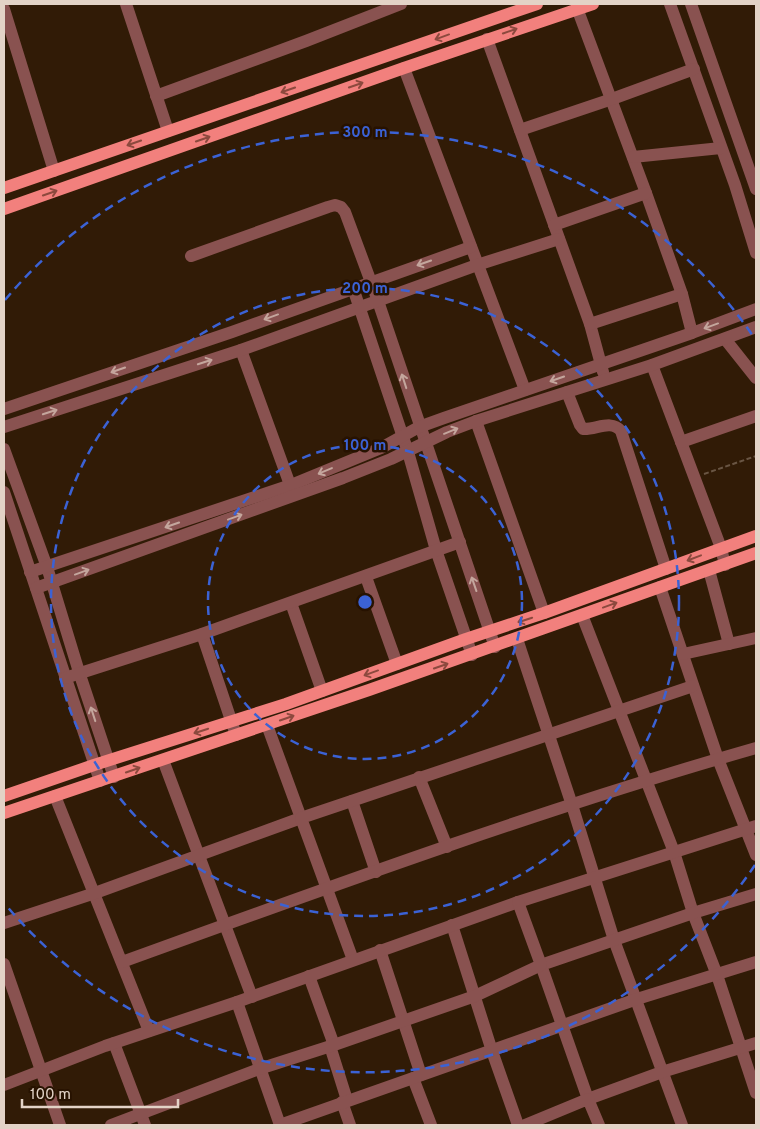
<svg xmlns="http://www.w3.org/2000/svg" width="760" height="1129" viewBox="0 0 760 1129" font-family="Overpass,sans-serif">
<rect width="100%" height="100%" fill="#311b06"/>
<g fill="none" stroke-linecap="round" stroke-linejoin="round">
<!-- path -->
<polyline stroke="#695543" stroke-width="2" stroke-dasharray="5 2.5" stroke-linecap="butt" points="704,474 756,456"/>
<!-- minor -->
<g stroke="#895250" stroke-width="12">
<polyline points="126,4 168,131"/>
<polyline points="670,4 735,185 756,253"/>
<polyline points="691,4 756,189"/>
<polyline points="577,8 646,193 682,294 692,333"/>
<polyline points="4,9 54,171"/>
<polyline points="487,39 590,324 603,372"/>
<polyline points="404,68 525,390"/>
<polyline points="156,96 306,41 401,4"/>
<polyline points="520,130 612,99 694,69"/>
<polyline points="633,157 721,148"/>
<polyline points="554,225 646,193"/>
<polyline points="191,256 328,207 335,205 341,207 345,212 378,301 495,647"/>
<polyline points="353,288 408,452 436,550 472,655"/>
<polyline points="590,324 682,294"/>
<polyline points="725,339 756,378"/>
<polyline points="241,350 293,493"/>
<polyline points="652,365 721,548 725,565"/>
<path d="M567,392L580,425L583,429C596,430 611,419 621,431L666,569"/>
<polyline points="4,409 232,332 471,247"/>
<polyline points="476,421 544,613"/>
<polyline points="4,427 241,350 477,265 559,239"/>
<polyline points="681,442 756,416"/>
<polyline points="4,449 47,567 79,672 114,777"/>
<polyline points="4,492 100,781"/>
<polyline points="709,570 729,644"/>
<polyline points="30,572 291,485 381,448 419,427 444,418 692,333 756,309"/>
<polyline points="366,577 397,664"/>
<polyline points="660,587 718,759 756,855"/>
<polyline points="36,588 343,478 391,459 447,432 476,421 652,365 756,327"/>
<polyline points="291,603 322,691"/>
<polyline points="582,615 674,852 693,913 717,975 756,1093"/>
<polyline points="202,634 236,735"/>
<polyline points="517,639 572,805 614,940 682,1125"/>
<polyline points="683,654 756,638"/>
<polyline points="65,678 202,634 460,542"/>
<polyline points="163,760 252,997"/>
<polyline points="419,777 447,847"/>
<polyline points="55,796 149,1031"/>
<polyline points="352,801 376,872"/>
<polyline points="756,894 693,913 541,965 588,1099 662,1072 756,1043"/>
<polyline points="4,923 95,893 301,818 267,725"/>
<polyline points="452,925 492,1051 518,1125"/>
<polyline points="380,950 421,1075"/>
<polyline points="353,960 301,818 693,686"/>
<path d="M122,962C332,886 542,809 756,748"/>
<polyline points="4,964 60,1125"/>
<polyline points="309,976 334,1045"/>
<polyline points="237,1002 280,1125"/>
<polyline points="114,1043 145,1125"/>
<polyline points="330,1046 347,1100"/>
<polyline points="413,1078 431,1125"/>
<polyline points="4,1085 105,1046 237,1002 518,902 756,826"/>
<polyline points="342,1102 350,1125"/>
<polyline points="111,1125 259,1069 334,1045 475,996 541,965 518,902"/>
<polyline points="280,1125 637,999 756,962"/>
<polyline points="525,1125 588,1099 599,1125"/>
</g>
<!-- major -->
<g stroke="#f2807d" stroke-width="12">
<polyline points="4,188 537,4"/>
<polyline points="4,209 404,68 593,4"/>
<polyline points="4,796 94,765 286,704 466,639 544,613 756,536"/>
<polyline points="4,813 369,690 756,553"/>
</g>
</g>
<!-- one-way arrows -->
<defs><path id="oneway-shaft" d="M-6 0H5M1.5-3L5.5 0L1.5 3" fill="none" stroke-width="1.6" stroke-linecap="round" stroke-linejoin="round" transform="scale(1.25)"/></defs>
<g stroke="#8c493e">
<use href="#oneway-shaft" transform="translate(510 31) rotate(-19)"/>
<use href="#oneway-shaft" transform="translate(442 37) rotate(160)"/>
<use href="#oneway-shaft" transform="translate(356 85) rotate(-19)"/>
<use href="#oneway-shaft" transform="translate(288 90) rotate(161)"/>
<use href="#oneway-shaft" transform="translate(203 139) rotate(-19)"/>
<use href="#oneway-shaft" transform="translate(134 143) rotate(161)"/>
<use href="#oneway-shaft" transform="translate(50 193) rotate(-19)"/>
<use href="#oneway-shaft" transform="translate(694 558) rotate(159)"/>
<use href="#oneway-shaft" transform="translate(610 605) rotate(-20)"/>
<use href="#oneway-shaft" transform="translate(525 620) rotate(162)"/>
<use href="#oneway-shaft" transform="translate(441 666) rotate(-19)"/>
<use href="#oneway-shaft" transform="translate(371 673) rotate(160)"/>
<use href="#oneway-shaft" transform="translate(287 718) rotate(-19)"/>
<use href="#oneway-shaft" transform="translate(201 731) rotate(162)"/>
<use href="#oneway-shaft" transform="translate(133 770) rotate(-19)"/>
</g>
<g stroke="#c4a69d">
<use href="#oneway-shaft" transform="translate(424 263) rotate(161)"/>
<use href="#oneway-shaft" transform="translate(271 317) rotate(160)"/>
<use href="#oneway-shaft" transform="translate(711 326) rotate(160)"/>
<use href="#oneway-shaft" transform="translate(205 362) rotate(-18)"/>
<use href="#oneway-shaft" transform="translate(118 370) rotate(161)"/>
<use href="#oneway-shaft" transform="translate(557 379) rotate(161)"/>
<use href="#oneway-shaft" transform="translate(404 381) rotate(-108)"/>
<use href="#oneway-shaft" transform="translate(50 412) rotate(-18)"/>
<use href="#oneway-shaft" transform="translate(451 431) rotate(-22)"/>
<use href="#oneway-shaft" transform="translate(325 471) rotate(157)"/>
<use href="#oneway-shaft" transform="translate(235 517) rotate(-20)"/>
<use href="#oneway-shaft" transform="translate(172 525) rotate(161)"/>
<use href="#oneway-shaft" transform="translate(82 572) rotate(-20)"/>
<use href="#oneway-shaft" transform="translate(474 584) rotate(-109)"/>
<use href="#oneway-shaft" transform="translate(93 714) rotate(-108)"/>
</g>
<!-- distance rings -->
<g fill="none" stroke="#3b62d5" stroke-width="2.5" stroke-dasharray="9 6">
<circle cx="365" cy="602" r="157"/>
<circle cx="365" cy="602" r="314"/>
<path d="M755 865A470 470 0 0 1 5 904M5 300A470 470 0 0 1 755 339"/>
</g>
<circle cx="365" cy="602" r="8" fill="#3b62d5" stroke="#271200" stroke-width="2.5"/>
<g font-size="15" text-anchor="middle" font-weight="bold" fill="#3b62d5" stroke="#271200" stroke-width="5" stroke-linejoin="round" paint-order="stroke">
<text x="365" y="137">300 m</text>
<text x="365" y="293">200 m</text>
<text x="365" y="450">100 m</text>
</g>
<!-- border -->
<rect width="760" height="1129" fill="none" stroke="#e3d3c7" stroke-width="10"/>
<!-- scale -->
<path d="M22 1099v8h156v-8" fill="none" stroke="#e3d3c7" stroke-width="2.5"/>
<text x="30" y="1099" font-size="15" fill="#e3d3c7" stroke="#271200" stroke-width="4" paint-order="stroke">100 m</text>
</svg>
